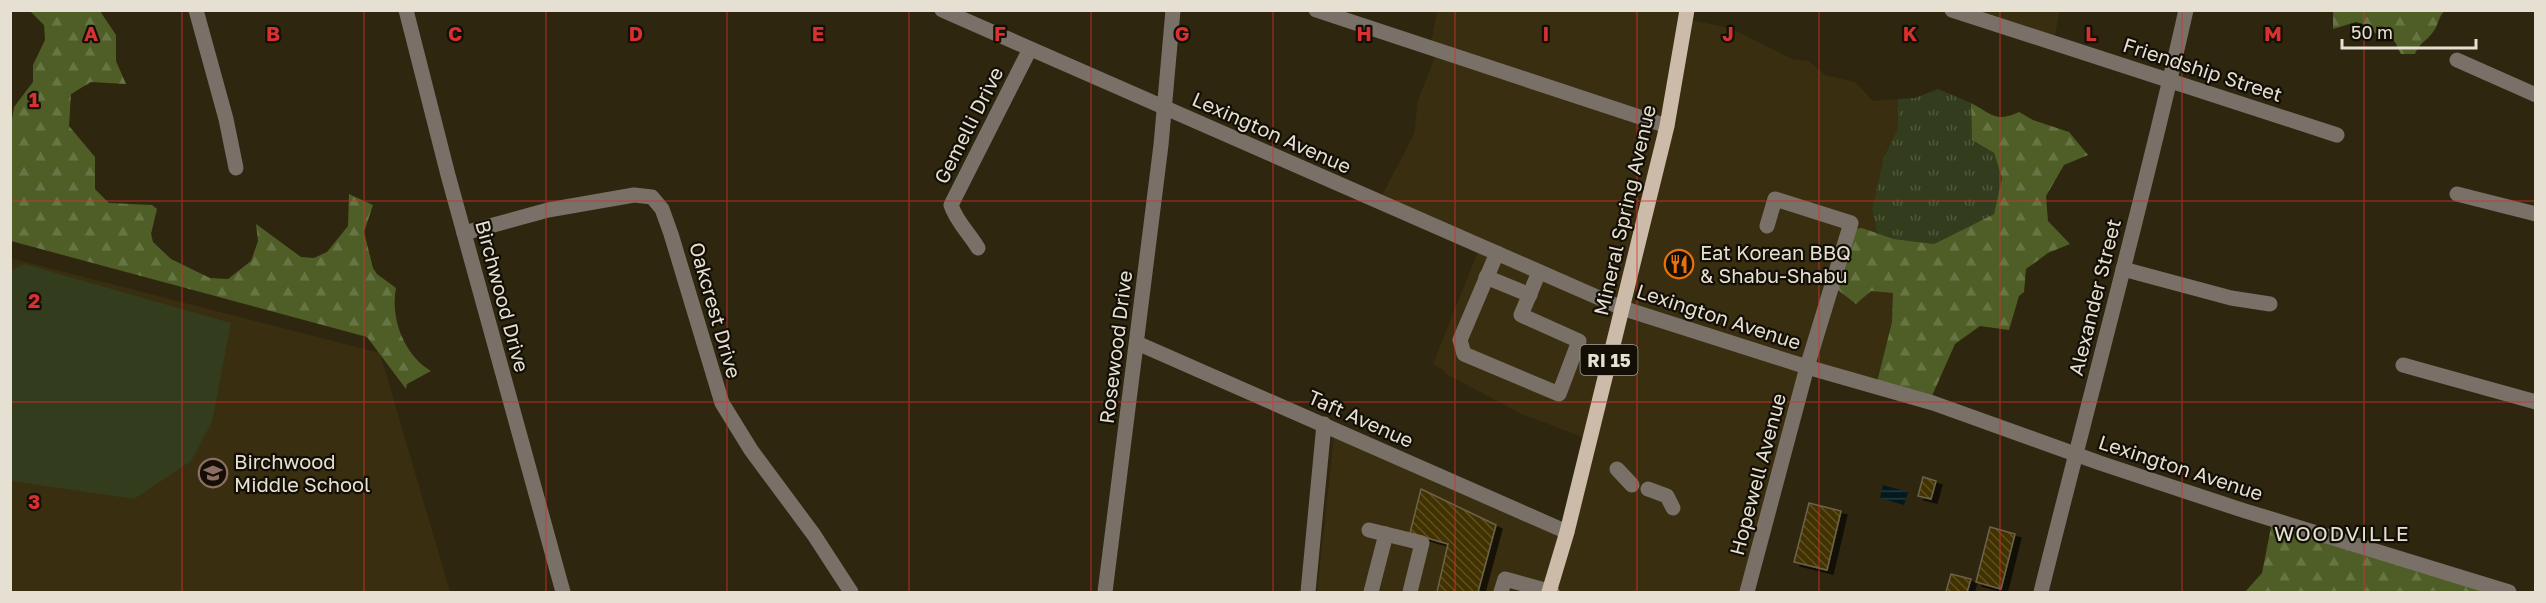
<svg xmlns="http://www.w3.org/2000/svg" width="2546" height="603" viewBox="0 0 2546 603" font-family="'Golos Text',sans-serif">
<defs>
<pattern id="grass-tufts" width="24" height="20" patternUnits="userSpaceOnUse" patternTransform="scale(1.5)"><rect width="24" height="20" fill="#333c1d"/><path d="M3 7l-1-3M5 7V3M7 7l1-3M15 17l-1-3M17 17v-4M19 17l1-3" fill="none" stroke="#50583d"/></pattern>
<pattern id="forest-firs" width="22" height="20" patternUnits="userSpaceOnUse" patternTransform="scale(1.5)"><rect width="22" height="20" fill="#4e5e26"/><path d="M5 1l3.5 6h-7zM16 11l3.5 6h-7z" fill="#677545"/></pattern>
<pattern id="water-rules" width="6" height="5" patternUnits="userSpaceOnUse" patternTransform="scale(1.5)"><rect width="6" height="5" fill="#02191f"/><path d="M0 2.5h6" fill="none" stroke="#273a3f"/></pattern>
<pattern id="building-back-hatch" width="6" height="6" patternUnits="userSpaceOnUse" patternTransform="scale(1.5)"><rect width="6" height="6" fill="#433302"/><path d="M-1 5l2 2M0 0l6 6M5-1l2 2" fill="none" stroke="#5e5026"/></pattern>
<filter id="shadow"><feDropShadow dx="6" dy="4" stdDeviation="0" flood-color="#0009"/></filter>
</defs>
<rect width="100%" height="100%" fill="#2e260f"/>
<!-- built -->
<g fill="#392e10">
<polygon points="1437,11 1691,11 1691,20 1730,28 1792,59 1809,61 1825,75 1855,82 1873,101 1898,99 1898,128 1884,157 1872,209 1877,233 1862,228 1871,291 1894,293 1892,322 1876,386 1812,375 1753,592 1317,592 1334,436 1568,529 1595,442 1522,414 1446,374 1444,371 1433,364 1479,249 1377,205 1414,134 1418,100 1435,57 1430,49"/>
<polygon points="1937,11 2060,11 2053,44 1980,25"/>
<polygon points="10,258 380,353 450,592 11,592"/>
</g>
<!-- grass -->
<polygon fill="url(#grass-tufts)" points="1938,89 1971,103 1972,140 1994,153 2002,178 1994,214 1934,244 1894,239 1877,233 1872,209 1884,157 1898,128 1898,99 1915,98"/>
<!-- forest -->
<g fill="url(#forest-firs)">
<path d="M30,11H100L116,35V61L126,84L91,82L71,94L69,126L95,157V189L109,203L152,205L157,209L151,234L153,242L171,259L210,278L228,279L251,261L258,241L256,224L301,257L314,258L327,252L348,226L349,194L373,205L364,232L373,268L377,274L396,288C390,318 404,355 431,371L407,384L406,389L367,337L11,241V125L14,107L33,82V65L45,40L44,25Z"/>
<path d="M2333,11V10L2445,11C2438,16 2439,25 2433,32C2427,41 2419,43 2415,54H2401L2395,42L2375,33L2366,25L2356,22L2333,29Z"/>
<path d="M1971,103C1992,114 1995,123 2019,112L2033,120L2069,132L2088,155L2064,165L2046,196L2048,221L2070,244L2048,253L2026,269L2024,292L2019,296L2009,330L1980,326L1955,344L1931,398L1876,386L1892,322L1893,293L1871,291L1856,304L1829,283L1846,230L1862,228L1894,239L1934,244L1994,214L2002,178L1994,153L1972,140Z"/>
<polygon points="2272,522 2508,592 2245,592 2262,573"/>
</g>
<!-- pitch -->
<polygon fill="#333c1d" points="24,264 231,323 212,422 191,461 134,499 11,481 11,270"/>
<!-- water -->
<polygon fill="url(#water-rules)" points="1883,485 1908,492 1904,505 1880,498"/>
<!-- building -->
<g fill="url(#building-back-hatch)" stroke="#6c634a" stroke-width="1.5" filter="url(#shadow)">
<polygon points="1923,477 1936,481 1931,499 1918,496"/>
<polygon points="1421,489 1496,525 1478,592 1437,592 1448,544 1410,533"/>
<polygon points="1809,503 1841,511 1827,570 1794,562"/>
<polygon points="1990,527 2015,534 2001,589 1976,582"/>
<polygon points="1951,574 1971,579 1967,592 1946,592"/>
</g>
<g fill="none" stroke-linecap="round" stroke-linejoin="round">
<!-- minor -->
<g stroke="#797068" stroke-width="15">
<polyline points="196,10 226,119 236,168"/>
<polyline points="406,10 448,175 563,592"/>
<polyline points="942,10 1622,308 1807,367 1933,403 2100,463 2242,510 2509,592"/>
<polyline points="1316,10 1667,126"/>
<polyline points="1952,10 2337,135"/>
<polyline points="2457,60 2536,95"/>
<polyline points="2457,194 2536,214"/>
<polyline points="464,233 548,210 634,195 652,197 662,209 671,234 722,403 751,450 814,535 851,592"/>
<path d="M978,248C969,233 956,221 951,205L1029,51"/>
<polyline points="1497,253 1460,340 1464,354 1559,394 1579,341 1521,315 1539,272"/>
<polyline points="2123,269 2231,298 2270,304"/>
<polyline points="1486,277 1530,295"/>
<polyline points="1137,343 1567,532"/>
<polyline points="2403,365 2536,402"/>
<polyline points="1617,469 1632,485"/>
<polyline points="1648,489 1667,496 1673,508"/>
<polyline points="1369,530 1422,543 1410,592"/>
<polyline points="1105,592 1161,145 1173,10"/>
<polyline points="1308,592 1324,424"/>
<polyline points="1371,592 1386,534"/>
<polyline points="1501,592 1505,579 1552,592"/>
<polyline points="1747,592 1807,367 1851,223 1775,199 1767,226"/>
<path d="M2041,592C2089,398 2142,206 2186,10"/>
</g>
<!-- major -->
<polyline stroke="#cdbba9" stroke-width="15" points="1549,592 1567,532 1667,126 1687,10"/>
</g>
<!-- grid -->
<path fill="none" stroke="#d73130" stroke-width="1.5" stroke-opacity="0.55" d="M182,10V592M364,10V592M546,10V592M727,10V592M909,10V592M1091,10V592M1273,10V592M1455,10V592M1637,10V592M1819,10V592M2000,10V592M2182,10V592M2364,10V592M10,201H2536M10,402H2536"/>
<!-- icons -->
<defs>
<g id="restaurant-ring" transform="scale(1.5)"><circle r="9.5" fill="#130f06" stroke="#e8710a" stroke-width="1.5"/><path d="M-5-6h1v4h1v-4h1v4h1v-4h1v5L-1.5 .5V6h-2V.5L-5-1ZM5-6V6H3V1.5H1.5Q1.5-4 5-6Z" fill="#e8710a"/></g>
<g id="school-ring" transform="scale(1.5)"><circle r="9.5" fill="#130f06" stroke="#8d6e63" stroke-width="1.5"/><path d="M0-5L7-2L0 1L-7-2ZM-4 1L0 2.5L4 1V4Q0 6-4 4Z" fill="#8d6e63"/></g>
</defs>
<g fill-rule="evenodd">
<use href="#restaurant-ring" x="1679" y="264"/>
<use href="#school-ring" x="213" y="473"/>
</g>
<g text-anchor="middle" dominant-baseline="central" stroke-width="4.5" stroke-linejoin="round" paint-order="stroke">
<!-- shield labels -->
<rect fill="#130f06" stroke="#a6a195" stroke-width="1.5" x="1580.5" y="345" width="57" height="30" rx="4.5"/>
<g font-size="18" font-weight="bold" fill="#e5e0d2">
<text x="1609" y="360">RI 15</text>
</g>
<!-- street labels -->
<g font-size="20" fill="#e5e0d2" stroke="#130f06">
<text transform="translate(2203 69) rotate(18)">Friendship Street</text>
<text transform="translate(968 125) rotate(-63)">Gemelli Drive</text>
<text transform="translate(1272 132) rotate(24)">Lexington Avenue</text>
<text transform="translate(1624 210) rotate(-77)">Mineral Spring Avenue</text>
<text transform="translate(503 296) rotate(75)">Birchwood Drive</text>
<text transform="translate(2094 297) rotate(-76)">Alexander Street</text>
<text transform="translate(716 310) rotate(74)">Oakcrest Drive</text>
<text transform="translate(1719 316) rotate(18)">Lexington Avenue</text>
<text transform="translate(1115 347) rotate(-83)">Rosewood Drive</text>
<text transform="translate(1361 418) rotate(24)">Taft Avenue</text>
<text transform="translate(2181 467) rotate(18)">Lexington Avenue</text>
<text transform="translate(1757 474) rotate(-75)">Hopewell Avenue</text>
</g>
<!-- poi labels -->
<g font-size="20" fill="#e5e0d2" stroke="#130f06" text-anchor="start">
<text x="1700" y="252">Eat Korean BBQ<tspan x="1700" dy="23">&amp; Shabu-Shabu</tspan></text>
<text x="234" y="461">Birchwood<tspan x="234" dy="23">Middle School</tspan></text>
</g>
<!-- neighbourhood labels -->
<g font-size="21" letter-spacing="1.5" fill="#e5e0d2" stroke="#130f06">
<text x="2342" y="533">WOODVILLE</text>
</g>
</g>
<g font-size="20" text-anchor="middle" font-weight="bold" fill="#d73130" stroke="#130f06" stroke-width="4.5" stroke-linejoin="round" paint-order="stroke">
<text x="91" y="41">A</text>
<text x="273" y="41">B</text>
<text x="455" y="41">C</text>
<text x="636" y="41">D</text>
<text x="818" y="41">E</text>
<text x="1000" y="41">F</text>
<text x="1182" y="41">G</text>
<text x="1364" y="41">H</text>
<text x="1546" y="41">I</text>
<text x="1728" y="41">J</text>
<text x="1910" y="41">K</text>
<text x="2091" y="41">L</text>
<text x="2273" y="41">M</text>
<text x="34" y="107">1</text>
<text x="34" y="308">2</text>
<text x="34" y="509">3</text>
</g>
<!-- border -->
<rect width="2546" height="603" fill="none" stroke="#e5e0d2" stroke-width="24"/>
<!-- scale -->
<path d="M2342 39v9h134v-9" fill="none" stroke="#e5e0d2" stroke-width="3"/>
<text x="2351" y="39" font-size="18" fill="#e5e0d2" stroke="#130f06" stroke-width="4.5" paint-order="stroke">50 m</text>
</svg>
